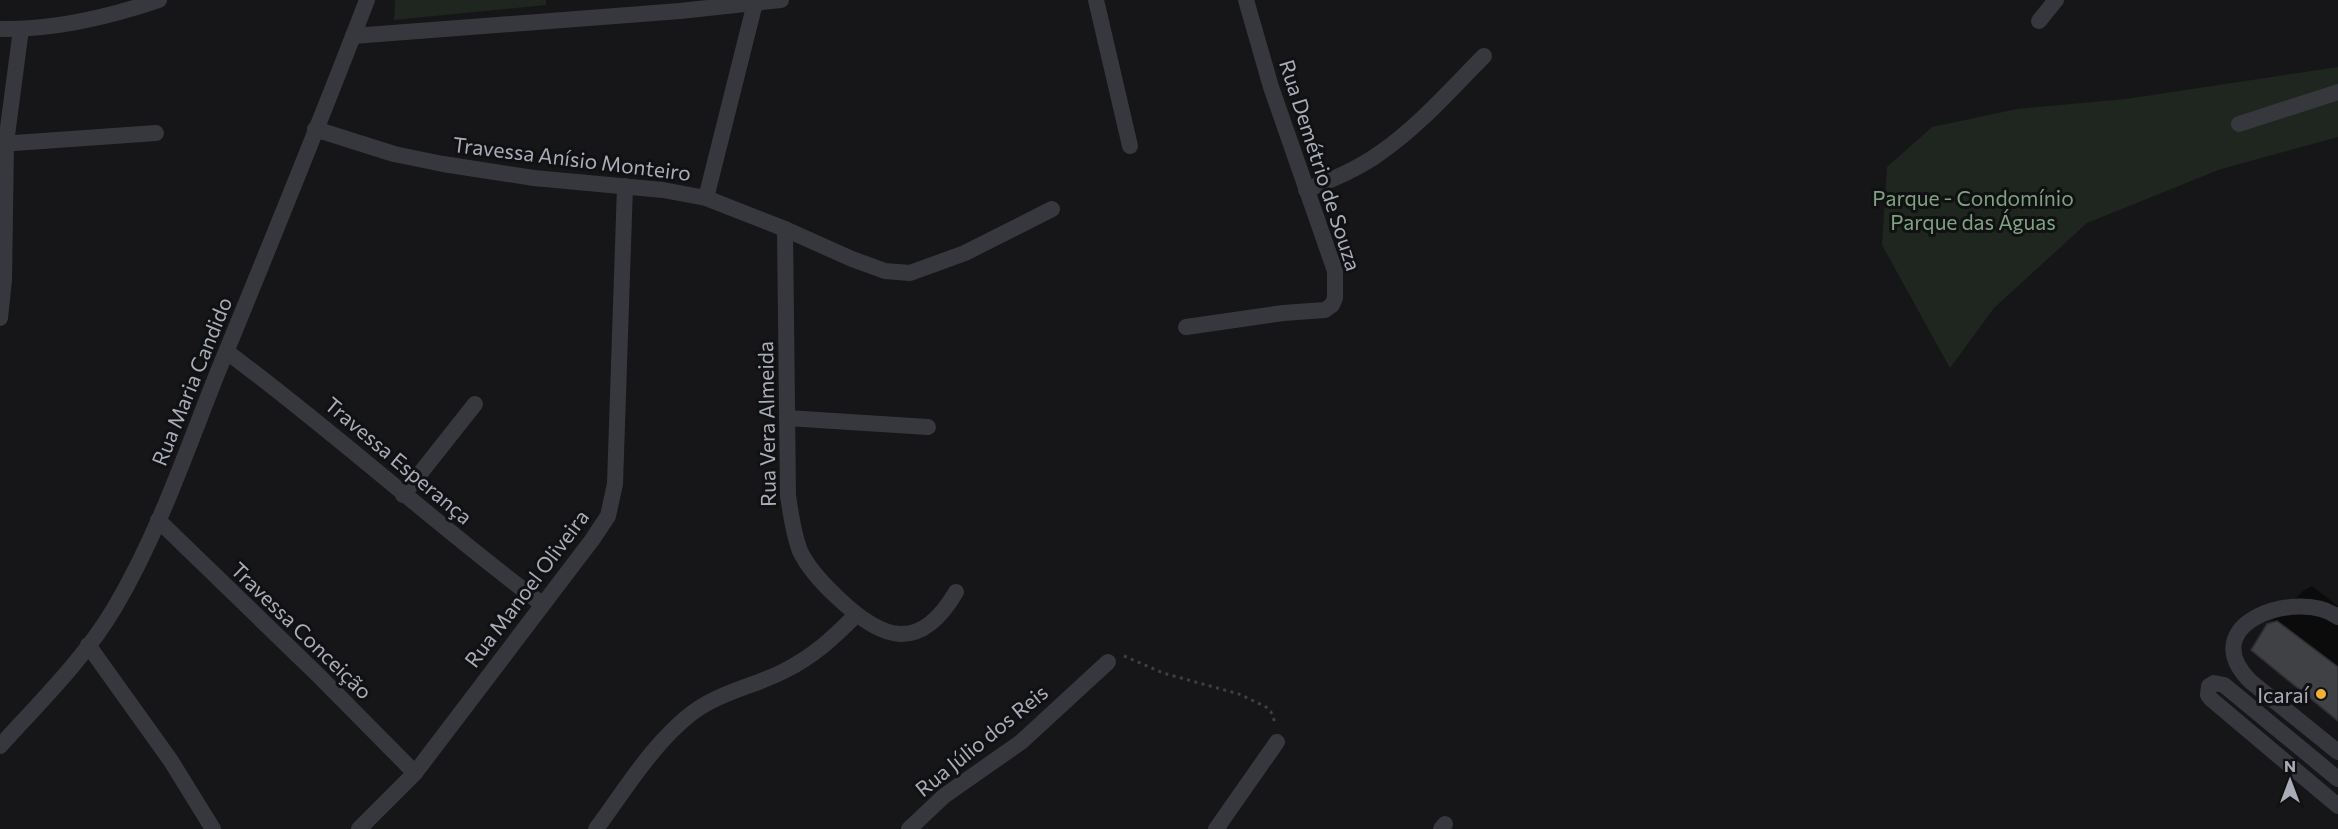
<svg xmlns="http://www.w3.org/2000/svg" width="2338" height="829" viewBox="0 0 2338 829" font-family="Commissioner,sans-serif">
<rect width="100%" height="100%" fill="#161618"/>
<!-- green -->
<g fill="#1e261f">
<polygon points="395,0 546,0 546,5 394,20"/>
<polygon points="2338,67 2338,137 2221,169 2087,223 1994,308 1950,368 1882,245 1887,167 1932,127 2017,109 2126,99"/>
</g>
<!-- shadow -->
<polygon fill="#0007" points="2312,586 2338,606 2338,719 2268,625 2304,590"/>
<!-- building -->
<polygon fill="#404145" stroke="#303034" stroke-width="1.5" points="2277,621 2338,667 2338,721 2251,650 2267,624"/>
<g fill="none" stroke-linecap="round" stroke-linejoin="round">
<!-- path -->
<polyline stroke="#3d3f44" stroke-width="3" stroke-dasharray="3 4.5" stroke-linecap="butt" points="1124,656 1163,673 1239,694 1266,707 1271,712 1276,725"/>
<!-- minor -->
<g stroke="#37383d" stroke-width="16">
<polyline points="1096,0 1130,146"/>
<polyline points="2039,21 2056,0"/>
<path d="M0,29C53,30 109,17 159,0"/>
<polyline points="353,36 680,11 781,0"/>
<polyline points="2239,124 2338,92"/>
<polyline points="315,129 394,154 443,164 534,178 663,190 706,198 785,229 852,259 885,271 910,273 965,253 1052,209"/>
<polyline points="0,144 156,133"/>
<path d="M1306,190C1331,180 1358,169 1380,153C1419,126 1451,89 1484,56"/>
<polyline points="706,198 755,3"/>
<path d="M785,229L788,496C791,514 793,533 800,551C808,568 824,585 838,598C883,641 920,653 956,592"/>
<polyline points="0,318 4,280 6,143 21,29"/>
<polyline points="1186,327 1283,313 1325,310 1332,305 1335,298 1335,271 1271,87 1246,0"/>
<path d="M227,352C335,432 434,523 542,604"/>
<polyline points="787,418 928,427"/>
<polyline points="403,495 475,404"/>
<polyline points="158,520 318,675 415,773"/>
<path d="M2338,617C2298,588 2193,623 2250,681L2338,752"/>
<polyline points="88,645 171,761 213,829"/>
<path d="M0,746C40,702 85,658 115,607C158,534 186,452 217,374C268,250 319,125 367,0"/>
<polyline points="2338,779 2224,685 2214,683 2209,686 2208,695 2211,699 2338,806"/>
<polyline points="359,829 415,773 592,540 608,516 615,484 625,186"/>
<path d="M596,829C625,790 653,743 692,713C720,692 755,686 784,671C814,656 833,638 856,615"/>
<polyline points="909,829 944,796 1021,742 1108,662"/>
<polyline points="1216,829 1277,742"/>
<polyline points="1441,829 1445,824"/>
</g>
</g>
<!-- markers -->
<circle fill="#f2b134" stroke="#111113" stroke-width="2" cx="2321" cy="694" r="6"/>
<g text-anchor="middle" dominant-baseline="central" stroke-width="6" stroke-linejoin="round" paint-order="stroke">
<!-- street labels -->
<g font-size="21" fill="#a8adb8" stroke="#111113">
<text transform="translate(572 158) rotate(7)">Travessa Anísio Monteiro</text>
<text transform="translate(1321 165) rotate(72)">Rua Demétrio de Souza</text>
<text transform="translate(191 381) rotate(-68)">Rua Maria Candido</text>
<text transform="translate(766 424) rotate(-91)">Rua Vera Almeida</text>
<text transform="translate(399 460) rotate(40)">Travessa Esperança</text>
<text transform="translate(526 588) rotate(-53)">Rua Manoel Oliveira</text>
<text transform="translate(302 630) rotate(44)">Travessa Conceição</text>
<text transform="translate(981 740) rotate(-39)">Rua Júlio dos Reis</text>
</g>
<!-- park labels -->
<g font-size="21" fill="#7fa381" stroke="#111113">
<text x="1973" y="197">Parque - Condomínio<tspan x="1973" dy="24">Parque das Águas</tspan></text>
</g>
<!-- poi labels -->
<g font-size="21" fill="#a8adb8" stroke="#111113" text-anchor="end">
<text x="2309" y="694">Icaraí</text>
</g>
</g>
<!-- north arrow -->
<g transform="translate(2290 781)" stroke="#111113" stroke-width="4.5" paint-order="stroke">
<path d="M0-4.5L10 22L0 15L-10 22Z" fill="#a8adb8"/>
<text y="-9" font-size="16" font-weight="bold" text-anchor="middle" fill="#a8adb8">N</text>
</g>
</svg>
